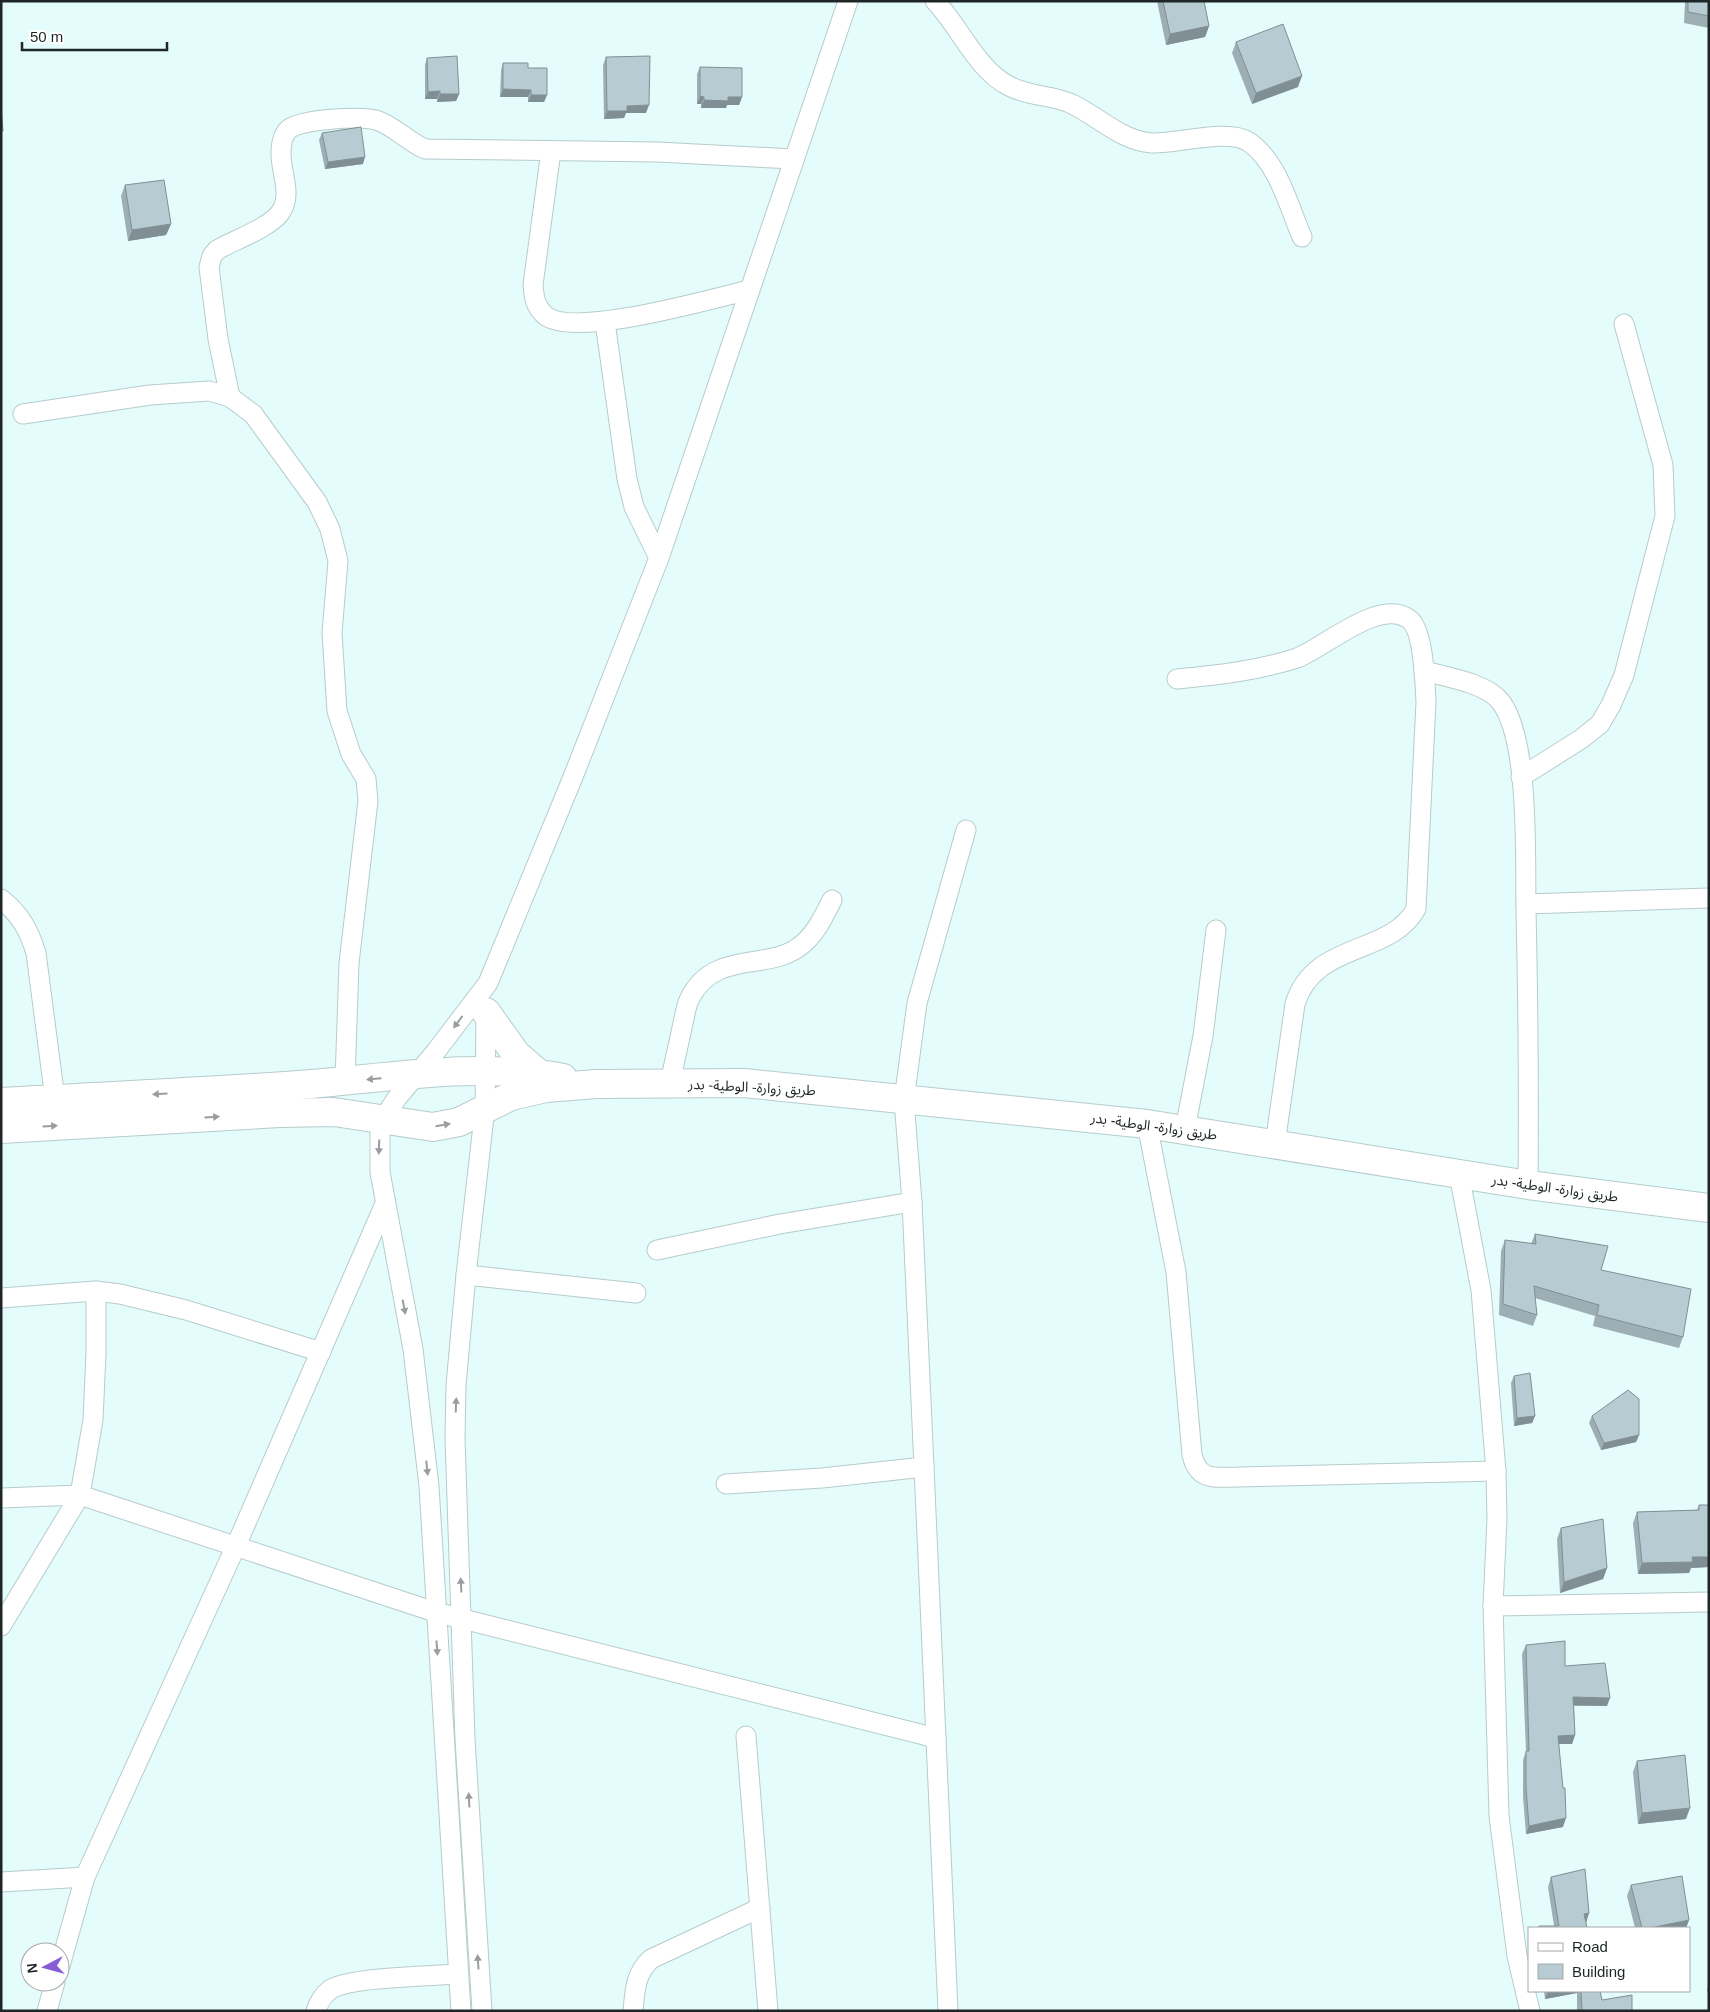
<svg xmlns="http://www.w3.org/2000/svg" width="1710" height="2012" viewBox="0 0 1710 2012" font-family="Helvetica,'Noto Sans Arabic',sans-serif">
<rect width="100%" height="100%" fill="#e5fcfc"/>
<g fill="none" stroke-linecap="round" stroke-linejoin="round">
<!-- minor casing -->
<g stroke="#b6cccc" stroke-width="21">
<g id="minor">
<path d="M935,1C960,27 977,70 1009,86C1032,98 1053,94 1074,105C1100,118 1122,141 1152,143C1177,144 1229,128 1249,142C1278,162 1289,207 1302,237"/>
<path d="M551,151L533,285C534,297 535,307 546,316C575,338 711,299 749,290"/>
<polyline points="605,322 627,479 634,507 659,558"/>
<path d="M230,397L218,339L209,267L212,256L217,250C234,240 269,228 280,213C293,195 281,174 281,154C281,145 282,135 289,129C303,119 359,116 376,120C393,125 407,141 425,149L657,152L794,159"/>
<polyline points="23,414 150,395 209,391 230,397 253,414 317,502 330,529 338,561 332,633 337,711 351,754 366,779 368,801 349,963 345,1081"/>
<path d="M1424,671C1446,677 1486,683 1500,701C1530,738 1525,859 1526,909C1528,1001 1529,1092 1528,1185"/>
<path d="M1177,679C1218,675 1257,671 1297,658C1324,648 1381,596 1410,620C1424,632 1425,685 1426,702L1416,909C1390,956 1314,941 1295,1004L1275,1144"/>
<polyline points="1521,777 1581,739 1600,724 1611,705 1624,675 1665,516 1663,465 1624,324"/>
<path d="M1,899C20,914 29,930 36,953L55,1099"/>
<polyline points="1526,904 1709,898"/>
<path d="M670,1083C674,1063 679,1043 683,1023C685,1015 686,1005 690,998C716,947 772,974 805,942C817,931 825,914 832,900"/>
<path d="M1147,1124L1176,1272L1192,1455C1199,1482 1215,1477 1238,1477L1496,1471"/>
<polyline points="1185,1129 1203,1036 1216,930"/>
<polyline points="1459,1174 1481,1290 1496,1471 1497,1519 1493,1606 1499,1816 1517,1956 1530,2011"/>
<polyline points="657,1250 780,1224 912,1202"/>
<polyline points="466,1275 636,1293"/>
<polyline points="1,1298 96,1291 120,1294 186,1310 321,1352"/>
<polyline points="924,1467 948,2011"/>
<polyline points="726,1484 822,1478 924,1467 912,1202 904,1100 917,1003 966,830"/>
<polyline points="1,1498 80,1495 435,1612 936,1738"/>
<polyline points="1493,1606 1709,1602"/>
<polyline points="1,1626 80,1495 93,1420 96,1353 96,1291"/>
<polyline points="746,1736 768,2011"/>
<polyline points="1,1882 85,1877"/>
<polyline points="60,1966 85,1877 235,1548 384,1206"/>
<polyline points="47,2011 55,1982"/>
<path d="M316,2011C318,2003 324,1994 331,1989C352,1977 430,1976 458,1974"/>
<polyline points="461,2011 429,1486 413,1349 380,1172 380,1134 383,1119 397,1098 437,1050 488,983 573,777 659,558 848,1"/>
<polyline points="482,2011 465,1739 455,1439 456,1385 466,1275 485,1108 486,1009"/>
<path d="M633,2011C635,1990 635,1974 651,1959L760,1908"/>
</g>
</g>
<!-- highway casing -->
<g stroke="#b6cccc" stroke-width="30">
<g id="highway">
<polyline points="486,1012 516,1054 538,1073"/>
<path d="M1,1102C104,1096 208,1092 311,1084C394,1077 480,1062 563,1078"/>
<polyline points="1,1129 280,1113 334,1112 433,1127 459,1122 511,1096 546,1088 596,1084 744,1083 1147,1124 1528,1185 1709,1208"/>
</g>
</g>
<!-- minor -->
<use href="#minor" stroke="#fff" stroke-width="19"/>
<!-- highway -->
<use href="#highway" stroke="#fff" stroke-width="28"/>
</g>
<!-- wall -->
<g fill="#9dafb5">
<polygon points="1157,1 1204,1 1209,26 1205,37 1166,45"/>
<polygon points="1685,1 1709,1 1709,28 1684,23"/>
<polygon points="1236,42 1298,87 1252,104 1232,53"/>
<polygon points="606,57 646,113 626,113 624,118 604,119 603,65"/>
<polygon points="427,58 459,94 456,101 437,102 437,99 425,99 425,65"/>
<polygon points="503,63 528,68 547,95 544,102 528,102 528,97 500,97 501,70"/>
<polygon points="700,67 742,97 739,105 727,105 726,108 701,108 701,104 697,104 697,74"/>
<polygon points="322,133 363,164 325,169 319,140"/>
<polygon points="125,185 171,224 166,235 128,241 121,196"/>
<polygon points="1535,1234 1601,1270 1683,1337 1679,1348 1593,1326 1595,1316 1535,1298 1537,1315 1533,1326 1499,1315 1501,1251 1505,1240 1531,1244"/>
<polygon points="1514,1376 1535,1416 1532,1423 1514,1426 1511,1383"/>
<polygon points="1592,1416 1639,1435 1636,1442 1601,1450 1589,1423"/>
<polygon points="1699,1505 1709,1505 1709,1567 1691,1568 1689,1573 1638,1574 1633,1523 1637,1512 1697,1510"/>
<polygon points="1561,1528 1607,1568 1603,1579 1560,1593 1557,1539"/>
<polygon points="1526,1645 1565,1666 1607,1706 1574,1706 1575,1735 1572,1744 1559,1744 1563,1827 1526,1834 1523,1797 1523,1760 1526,1751 1522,1654"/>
<polygon points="1637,1761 1686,1819 1638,1824 1633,1772"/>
<polygon points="1551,1877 1589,1913 1586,1922 1587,1928 1538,1928 1539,1926 1554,1926 1548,1887"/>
<polygon points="1631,1885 1689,1920 1686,1928 1635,1928 1627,1896"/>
<polygon points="1709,1985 1709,2000 1707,1989"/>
<polygon points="1544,1991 1600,1991 1602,2000 1632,2011 1577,2011 1577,1993 1545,1999"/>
</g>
<!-- shaded-wall -->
<g fill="#808f93">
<polygon points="1209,26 1205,37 1166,45 1170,34"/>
<polygon points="1302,76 1298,87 1252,104 1256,93"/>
<polygon points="503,89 531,90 528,97 500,97"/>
<polygon points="440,91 437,99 425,99 428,92"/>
<polygon points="440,94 459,94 456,101 437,102"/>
<polygon points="531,95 547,95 544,102 528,102"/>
<polygon points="700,96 704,97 701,104 697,104"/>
<polygon points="728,97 742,97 739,105 727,105 726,108 701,108 704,100"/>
<polygon points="649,105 646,113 626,113 624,118 604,119 607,111 627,106"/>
<polygon points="365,157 363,164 325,169 328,162"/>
<polygon points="171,224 166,235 128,241 132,230"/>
<polygon points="1535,1416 1532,1423 1514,1426 1517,1418"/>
<polygon points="1639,1435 1636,1442 1601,1450 1604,1443"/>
<polygon points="1692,1557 1709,1557 1709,1567 1691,1568 1689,1573 1638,1574 1642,1563"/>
<polygon points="1607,1568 1603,1579 1560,1593 1564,1582"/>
<polygon points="1573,1697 1610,1698 1607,1706 1570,1705"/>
<polygon points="1575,1735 1572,1744 1555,1744 1558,1736"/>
<polygon points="1690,1808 1686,1819 1638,1824 1642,1813"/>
<polygon points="1566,1818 1563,1827 1526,1834 1529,1826"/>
<polygon points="1589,1913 1586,1923 1584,1914"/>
<polygon points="1689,1920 1686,1928 1650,1928"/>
<polygon points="1548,1991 1577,1991 1577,1993 1545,1999"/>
</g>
<!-- building -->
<g fill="#b7ccd2" stroke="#808f93">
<polygon points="1163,1 1204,1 1209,26 1170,34"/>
<polygon points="1688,1 1709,1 1709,16 1688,12"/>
<polygon points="1283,24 1302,76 1256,93 1236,42"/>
<polygon points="457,56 459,94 440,94 440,91 428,92 427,58"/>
<polygon points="650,56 649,105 627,106 627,111 607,111 606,57"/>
<polygon points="503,63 528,63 528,68 547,68 547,95 531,95 531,90 503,89"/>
<polygon points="700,67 742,68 742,97 728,97 728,101 704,100 704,97 700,96"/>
<polygon points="1,108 3,131 1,131"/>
<polygon points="361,127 365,157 328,162 322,133"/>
<polygon points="164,180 171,224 132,230 125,185"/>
<polygon points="1535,1234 1608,1246 1601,1270 1691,1289 1683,1337 1597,1315 1599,1305 1534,1286 1537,1315 1503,1304 1505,1240 1536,1244"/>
<polygon points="1530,1373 1535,1416 1517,1418 1514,1376"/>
<polygon points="1628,1390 1639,1399 1639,1435 1604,1443 1592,1416"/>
<polygon points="1699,1505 1709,1505 1709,1557 1692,1557 1693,1562 1642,1563 1637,1512 1699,1510"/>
<polygon points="1603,1519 1607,1568 1564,1582 1561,1528"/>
<polygon points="1565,1641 1565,1666 1605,1663 1610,1698 1573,1697 1575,1735 1558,1736 1563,1788 1565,1788 1566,1818 1529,1826 1526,1788 1526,1751 1529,1751 1526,1645"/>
<polygon points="1685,1755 1690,1808 1642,1813 1637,1761"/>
<polygon points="1585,1869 1589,1913 1584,1914 1587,1928 1539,1928 1539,1926 1559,1926 1551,1877"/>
<polygon points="1682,1876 1689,1920 1650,1928 1642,1928 1631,1885"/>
<polygon points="1581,1991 1600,1991 1602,2000 1632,1995 1632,2011 1582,2011"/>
</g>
<!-- one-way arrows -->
<defs><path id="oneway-solid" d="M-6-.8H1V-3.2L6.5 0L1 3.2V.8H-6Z" transform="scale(1.25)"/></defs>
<g fill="#9a9d9e">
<use href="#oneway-solid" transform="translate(458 1022) rotate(127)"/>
<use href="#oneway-solid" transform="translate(374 1079) rotate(175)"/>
<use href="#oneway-solid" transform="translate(160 1094) rotate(177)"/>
<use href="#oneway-solid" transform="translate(212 1117) rotate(-3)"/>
<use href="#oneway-solid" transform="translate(443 1125) rotate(-10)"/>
<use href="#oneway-solid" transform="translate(50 1126) rotate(-3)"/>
<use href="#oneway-solid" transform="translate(379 1147) rotate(92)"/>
<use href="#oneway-solid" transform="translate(404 1307) rotate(79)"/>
<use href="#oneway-solid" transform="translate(456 1405) rotate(-88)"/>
<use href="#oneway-solid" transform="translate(427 1468) rotate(84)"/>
<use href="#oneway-solid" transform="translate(461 1585) rotate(-93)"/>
<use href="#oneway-solid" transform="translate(437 1648) rotate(86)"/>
<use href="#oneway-solid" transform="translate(469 1800) rotate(-93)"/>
<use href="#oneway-solid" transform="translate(478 1962) rotate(-94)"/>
</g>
<g text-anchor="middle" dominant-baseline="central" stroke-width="4.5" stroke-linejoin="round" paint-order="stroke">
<!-- street labels -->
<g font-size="14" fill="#1e2627" stroke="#fff">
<text transform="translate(752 1087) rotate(3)">طريق زوارة- الوطية- بدر</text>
<text transform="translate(1154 1126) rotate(8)">طريق زوارة- الوطية- بدر</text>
<text transform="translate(1555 1188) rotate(8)">طريق زوارة- الوطية- بدر</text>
</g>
</g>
<!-- border -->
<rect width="1710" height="2012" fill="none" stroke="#1e2627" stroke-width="5"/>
<!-- legend -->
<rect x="1528" y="1927" width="162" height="65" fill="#ffffff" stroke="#a5a8a9"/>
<rect x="1538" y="1943" width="25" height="8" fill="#ffffff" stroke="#a5a8a9"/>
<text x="1572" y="1952" font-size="15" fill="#1e2627">Road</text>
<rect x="1538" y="1964" width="25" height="15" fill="#b7ccd2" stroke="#a5a8a9"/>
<text x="1572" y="1977" font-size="15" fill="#1e2627">Building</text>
<!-- north arrow -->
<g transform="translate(45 1967) rotate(264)"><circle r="24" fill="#ffffff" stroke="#a5a8a9"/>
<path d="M0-4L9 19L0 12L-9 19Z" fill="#865dd7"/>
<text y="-8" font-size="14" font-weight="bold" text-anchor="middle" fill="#1e2627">N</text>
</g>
<!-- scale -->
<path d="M22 42v8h145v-8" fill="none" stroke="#1e2627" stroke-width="2.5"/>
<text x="30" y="42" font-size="15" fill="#1e2627" stroke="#ffffff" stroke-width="4" paint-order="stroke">50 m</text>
</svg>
